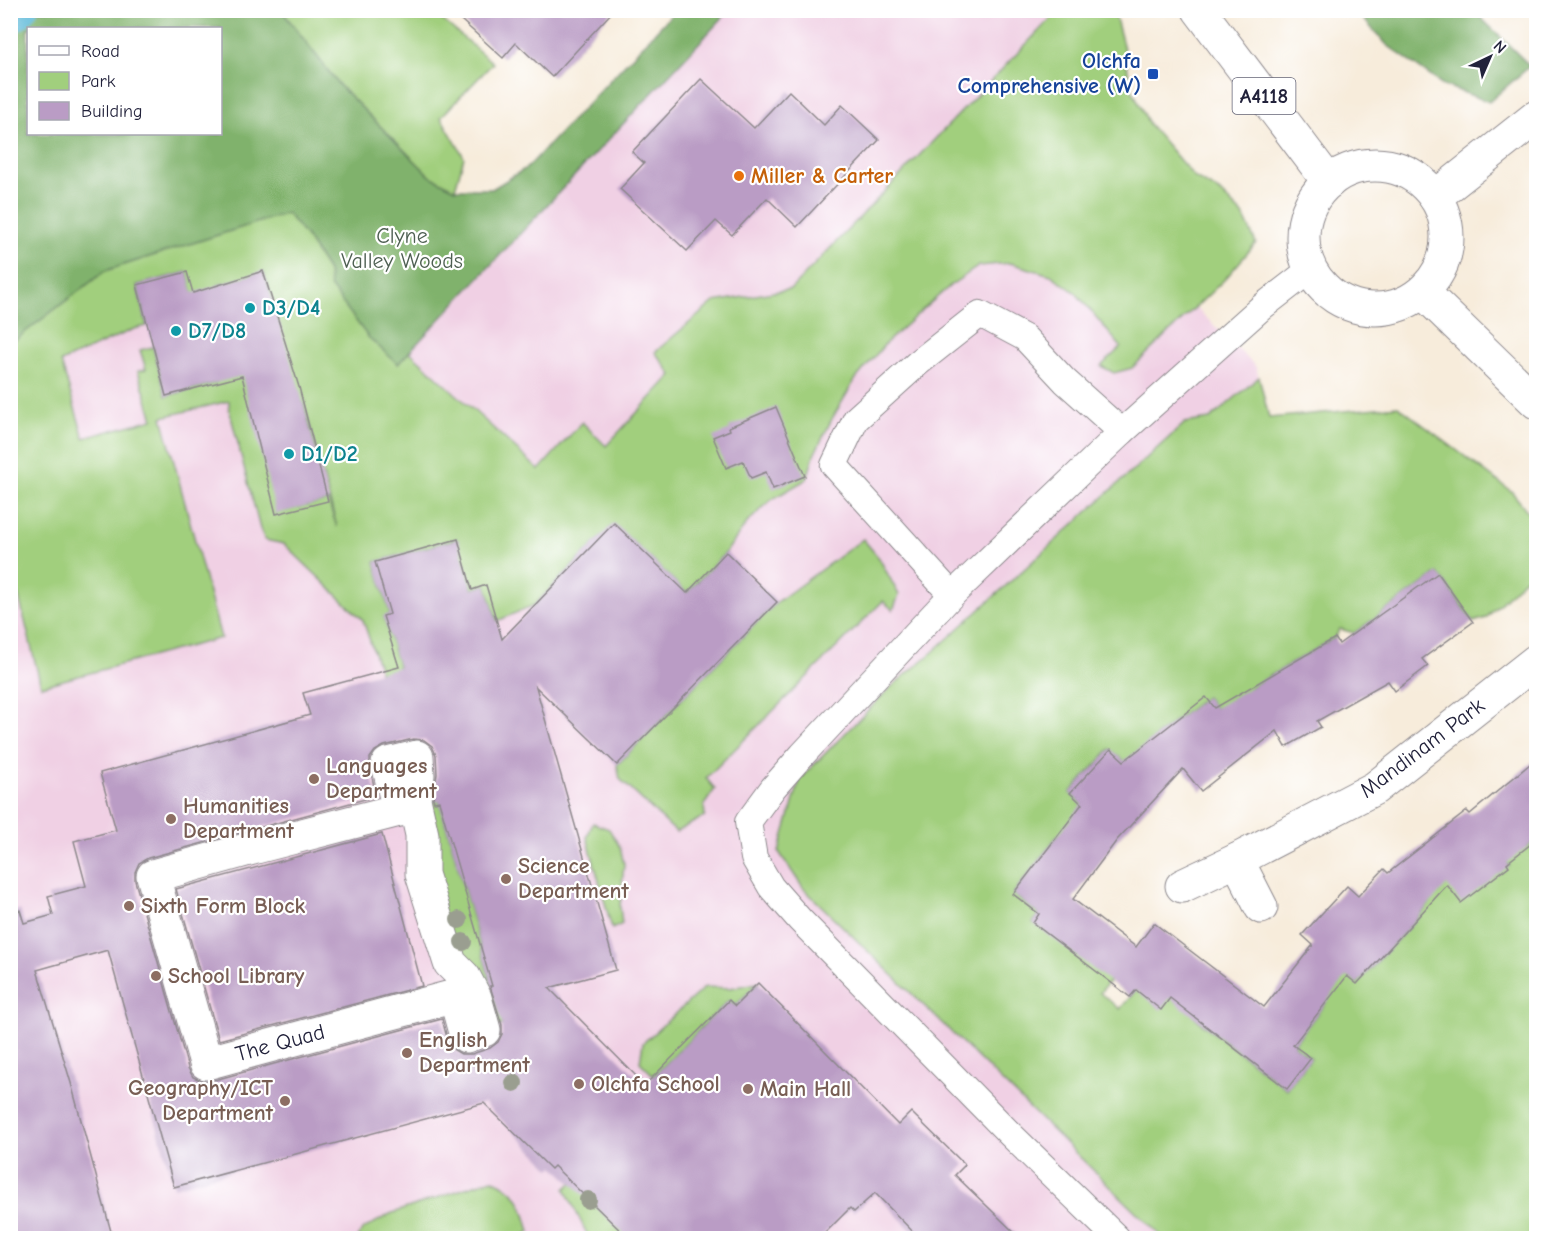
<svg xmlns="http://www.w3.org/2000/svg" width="1547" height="1249" viewBox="0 0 1547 1249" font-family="'Comic Neue',sans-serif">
<rect width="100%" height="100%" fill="#fff"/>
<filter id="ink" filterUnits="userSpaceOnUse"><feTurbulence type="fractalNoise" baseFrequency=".0167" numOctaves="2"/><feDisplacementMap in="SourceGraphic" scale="12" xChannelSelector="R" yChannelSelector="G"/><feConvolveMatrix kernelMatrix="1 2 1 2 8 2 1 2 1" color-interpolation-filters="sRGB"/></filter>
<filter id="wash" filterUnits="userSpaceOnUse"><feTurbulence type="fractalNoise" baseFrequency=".008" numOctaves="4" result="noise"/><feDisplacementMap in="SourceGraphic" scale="24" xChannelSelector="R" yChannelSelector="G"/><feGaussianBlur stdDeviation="1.35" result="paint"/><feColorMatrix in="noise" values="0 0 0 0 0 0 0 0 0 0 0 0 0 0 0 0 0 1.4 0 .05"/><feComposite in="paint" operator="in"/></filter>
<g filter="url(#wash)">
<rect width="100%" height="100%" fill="#f7ecdb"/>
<!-- built -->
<g fill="#f0d0e4">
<polygon points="729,11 962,11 976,23 989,11 1058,11 791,289 714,302 655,353 673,374 605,447 582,422 539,470 409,351"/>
<polygon points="994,107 1256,367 1269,418 908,830 1308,1238 11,1238 11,343 105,271 328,271 330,286 368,337 537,495 611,477"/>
</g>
<!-- green -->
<g fill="#a1cf7d" stroke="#62785c" stroke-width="1.5" fill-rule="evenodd">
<polygon points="282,11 432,11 493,63 441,117 464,157 455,189 430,176 339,85"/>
<path d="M1058,11H1114L1124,49L1131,87L1149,124L1195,178L1219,191L1243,215L1256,243L1226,278L1132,368L1114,373L1101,366L1121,347L1076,293L1051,275L1010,263L979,266L951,285L919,313L885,344L855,380L833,417L814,455L807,479L771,500L747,523L726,552L687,593L614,524L534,605L497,621L486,585L472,589L457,539L375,562L390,614L384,617L417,730L397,733L379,668L363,620L284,544L265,540L260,529L229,409V401L162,417L221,638L41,686L11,565L10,343L105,271L287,213L307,238L328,271L330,286L398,364L409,351L539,470L582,422L606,446L672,375L655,352L714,302L791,289ZM187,272L216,383L166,396L153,347L140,350L146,369L138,371L153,419L84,438L61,362L134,329L147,326L137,285ZM264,272L281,330L218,285ZM294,388L304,405L337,527L328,501L276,513Z"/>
<polygon points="1259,377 1269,418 1398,406 1512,492 1536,522 1536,567 1486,618 1473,622 1438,573 1354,633 1340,629 1335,638 1251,687 1221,716 1206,697 1157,735 1129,766 1110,749 1070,793 1112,831 1088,857 1058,835 1013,894 1039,914 1033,923 1121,967 1100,993 1120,1009 1136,990 1173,994 1201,1023 1287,1089 1311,1058 1293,1045 1327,1001 1303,982 1325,955 1357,984 1426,908 1445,882 1509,866 1479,827 1527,847 1536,840 1536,1234 1533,1238 1163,1238 803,888 779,852 800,779 891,687 934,651 1185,423 1210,419"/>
<polygon points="863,539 879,558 899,595 893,610 883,601 706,778 715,789 704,805 705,816 676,832 620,779 617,765 777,602"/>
<polygon points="427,758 503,1025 484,1030 450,963 418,775"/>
<polygon points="593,823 609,829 620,847 624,864 620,907 622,924 612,929 587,837"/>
<polygon points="758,983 735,1006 729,1000 654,1076 640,1062 643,1043 705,987 730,988"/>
<polygon points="585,1170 629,1238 589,1238 565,1189"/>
<path d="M492,1179C520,1191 523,1205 530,1232L516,1238H358L362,1230L390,1214Z"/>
</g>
<!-- forest -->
<g fill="#80b26c" stroke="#516a54" stroke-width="1.5" fill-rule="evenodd">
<path d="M11,10L282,11L339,85L430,176L455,189H492L528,167L675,11H729L398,364L368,337L330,286L328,271L307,238L287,213L105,271L11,343ZM28,28H220V134H28Z"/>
<polygon points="1356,11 1474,11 1530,66 1489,102 1443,85 1387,45"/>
</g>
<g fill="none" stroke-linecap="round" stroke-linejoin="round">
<!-- stream -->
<path stroke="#5ab8d8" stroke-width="14" d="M10,25C21,25 25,19 31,10"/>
</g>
<g id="blocks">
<!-- building -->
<g fill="#ba9cc5" fill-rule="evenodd">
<polygon points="450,10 614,10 552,77 516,43 503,58"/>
<polygon points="701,79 754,128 789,91 824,125 842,105 879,140 797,227 767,198 732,235 716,221 687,251 620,189 644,163 632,152"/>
<polygon points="263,271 299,387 328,501 276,514 242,376 166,396 137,285 187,272 193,293"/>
<polygon points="776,407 805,476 773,489 766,472 751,478 743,461 726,468 713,437 730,430 729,427"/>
<path d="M614,523L687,593L726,552L777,602L617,765L536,687L616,970L549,988L645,1085L729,1000L735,1006L758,983L898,1125L911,1112L965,1165L955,1175L1021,1239H920L875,1193L854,1212L850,1208L819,1239H629L554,1166L551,1169L484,1103L174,1187L108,950L37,970L71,1083L113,1239H10V912L20,910L24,923L53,915L48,896L86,886L74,841L116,830L100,773L310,715L303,693L399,667L383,616L390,614L375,562L458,539L472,590L486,585L502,639ZM413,739L424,740L432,746L436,755L437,774L433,798L434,802L439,801L492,986H490L502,1025V1034L498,1042L490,1048L472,1054H461L454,1050L448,1042L442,1019L211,1081H202L193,1077L188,1068L135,881V872L139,863L148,858L376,796L370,768V758L375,751L384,746Z"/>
<polygon points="1438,573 1473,622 1422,659 1428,666 1395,691 1388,681 1317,721 1321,727 1286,747 1277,731 1201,791 1183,769 1117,840 1073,899 1136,947 1154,923 1264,1007 1313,945 1302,935 1347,886 1358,896 1384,869 1388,873 1467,811 1470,814 1536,759 1536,840 1507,863 1509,866 1461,903 1447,885 1357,984 1347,976 1293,1045 1311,1058 1287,1089 1170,998 1161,1010 1136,990 1130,997 1033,923 1039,914 1013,894 1082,804 1070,793 1111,749 1124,761 1206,697 1215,708 1335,638 1339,644"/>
<polygon points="382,834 422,986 219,1040 176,889"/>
</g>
</g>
</g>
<g filter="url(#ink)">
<use href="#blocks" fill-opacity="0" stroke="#8c878b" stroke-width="1.5"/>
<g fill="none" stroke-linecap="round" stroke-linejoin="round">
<!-- lane casing -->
<g stroke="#8c878b" stroke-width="28">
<g id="lane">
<polyline points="952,595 834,465 856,419 918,363 980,314 1025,338 1065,381 1122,432 1262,307 1311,269"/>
<polyline points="1117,1238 1010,1134 800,920 771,887 754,858 748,822 773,788 802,755 952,595 1122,432"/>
</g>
</g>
<!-- street casing -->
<g stroke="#8c878b" stroke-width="35">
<g id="street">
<polyline points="1435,197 1536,117"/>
<polygon points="417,757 418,775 414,799 422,835 422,874 450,963 464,977 475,998 484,1030 466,1036 455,996 206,1063 153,876 260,846 399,810 388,764"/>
<polyline points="1237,860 1261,907"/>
<polyline points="1182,886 1237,860 1375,788 1536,661"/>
</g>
</g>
<!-- primary casing -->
<g stroke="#8c878b" stroke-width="35">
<g id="primary">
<polyline points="1199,10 1329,182"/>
<circle cx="1375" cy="237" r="72"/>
<polyline points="1423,292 1536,402"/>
</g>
</g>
<!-- lane -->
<use href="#lane" stroke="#fff" stroke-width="26"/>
<!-- street -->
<use href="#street" stroke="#fff" stroke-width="33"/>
<!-- primary -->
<use href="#primary" stroke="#fff" stroke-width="33"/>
</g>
<!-- trees -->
<g fill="#9a9e90">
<circle cx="459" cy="920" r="9"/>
<circle cx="463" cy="942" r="9"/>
<circle cx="514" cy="1083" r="9"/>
<circle cx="588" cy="1200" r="9"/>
</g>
</g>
<!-- markers -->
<rect fill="#1a4fb4" stroke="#fff" stroke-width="2" x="1147" y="68" width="12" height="12" rx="3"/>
<circle fill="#e8710a" stroke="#fff" stroke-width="2" cx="739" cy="176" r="6"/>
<g fill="#0f9aa8" stroke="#fff" stroke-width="2">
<circle cx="250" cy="308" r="6"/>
<circle cx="176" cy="331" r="6"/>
<circle cx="289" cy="454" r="6"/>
</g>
<g fill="#8d6e63" stroke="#fff" stroke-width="2">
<circle cx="314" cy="779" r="6"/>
<circle cx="171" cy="819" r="6"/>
<circle cx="506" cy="879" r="6"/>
<circle cx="129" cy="906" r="6"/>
<circle cx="156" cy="976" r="6"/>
<circle cx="407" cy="1053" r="6"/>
<circle cx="579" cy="1084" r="6"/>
<circle cx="748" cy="1089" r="6"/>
<circle cx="285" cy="1101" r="6"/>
</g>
<g text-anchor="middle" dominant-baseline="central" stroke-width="4.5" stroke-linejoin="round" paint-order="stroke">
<!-- shield labels -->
<rect fill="#fff" stroke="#646476" stroke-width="1.5" x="1232.5" y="78" width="63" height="36" rx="4.5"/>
<g font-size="21" font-weight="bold" fill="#22223b">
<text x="1264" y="96">A4118</text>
</g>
<!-- transit labels -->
<g font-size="22" font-weight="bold" fill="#164399" stroke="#fff" text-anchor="end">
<text x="1141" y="61">Olchfa<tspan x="1141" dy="25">Comprehensive (W)</tspan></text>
</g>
<!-- food labels -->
<g font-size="22" font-weight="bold" fill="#c56008" stroke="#fff" text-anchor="start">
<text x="751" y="176">Miller &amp; Carter</text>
</g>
<!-- park labels -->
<g font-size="22" fill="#4e5f52" stroke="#fff">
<text x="402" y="236">Clyne<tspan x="402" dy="25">Valley Woods</tspan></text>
</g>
<!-- culture labels -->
<g font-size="22" font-weight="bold" fill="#0d838f" stroke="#fff" text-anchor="start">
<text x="262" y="308">D3/D4</text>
<text x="188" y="331">D7/D8</text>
<text x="301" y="454">D1/D2</text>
</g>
<!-- street labels -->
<g font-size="22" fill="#22223b" stroke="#fff">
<text transform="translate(1422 748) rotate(-37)">Mandinam Park</text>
<text transform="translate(280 1043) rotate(-15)">The Quad</text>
</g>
<!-- education labels -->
<g font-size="22" font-weight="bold" fill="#785e54" stroke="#fff" text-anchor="start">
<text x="326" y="766">Languages<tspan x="326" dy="25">Department</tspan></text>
<text x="183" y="806">Humanities<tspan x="183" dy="25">Department</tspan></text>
<text x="518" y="866">Science<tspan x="518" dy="25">Department</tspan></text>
<text x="141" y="906">Sixth Form Block</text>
<text x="168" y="976">School Library</text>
<text x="419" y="1040">English<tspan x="419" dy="25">Department</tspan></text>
<text x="591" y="1084">Olchfa School</text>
<text x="273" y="1088" text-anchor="end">Geography/ICT<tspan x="273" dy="25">Department</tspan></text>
<text x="760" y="1089">Main Hall</text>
</g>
</g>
<!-- margin -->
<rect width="1547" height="1249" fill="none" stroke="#fff" stroke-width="36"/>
<!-- legend -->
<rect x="27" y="27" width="195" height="108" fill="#ffffff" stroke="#a7a7b1" stroke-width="1.5"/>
<rect x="39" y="46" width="30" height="9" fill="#ffffff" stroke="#a7a7b1" stroke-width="1.5"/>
<text x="81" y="57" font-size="18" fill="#22223b">Road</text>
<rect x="39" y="72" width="30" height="18" fill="#a1cf7d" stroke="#a7a7b1" stroke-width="1.5"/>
<text x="81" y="87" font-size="18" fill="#22223b">Park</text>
<rect x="39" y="102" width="30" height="18" fill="#ba9cc5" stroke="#a7a7b1" stroke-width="1.5"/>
<text x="81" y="117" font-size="18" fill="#22223b">Building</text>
<!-- north arrow -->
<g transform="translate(1490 57) rotate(44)" stroke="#ffffff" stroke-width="4.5" paint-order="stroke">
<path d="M0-4.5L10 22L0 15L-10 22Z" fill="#22223b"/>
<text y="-9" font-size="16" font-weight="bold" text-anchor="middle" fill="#22223b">N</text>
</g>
</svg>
